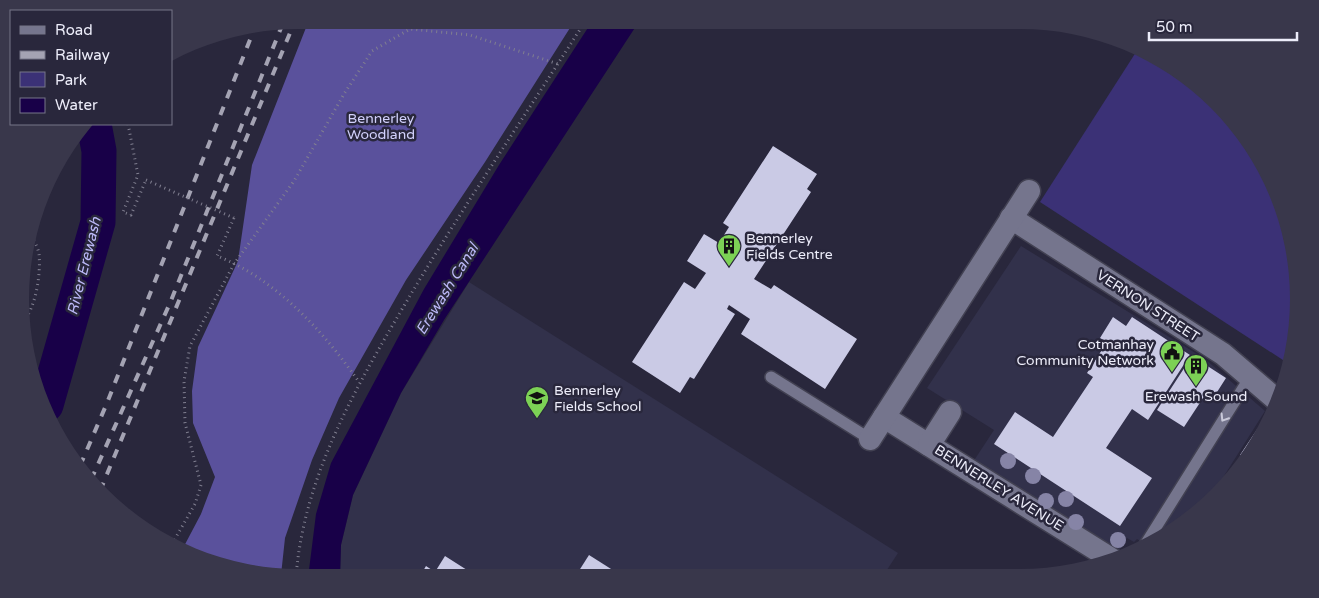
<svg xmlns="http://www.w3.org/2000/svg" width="1319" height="598" viewBox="0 0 1319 598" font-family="'Varela Round',sans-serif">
<rect width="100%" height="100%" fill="#29273c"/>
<!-- built -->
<g fill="#32314b">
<polygon points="1021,246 1205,359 1265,411 1205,506 1190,520 1147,545 1137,539 1134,542 1127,538 1118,552 973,462 994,430 927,388"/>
<polygon points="469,282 898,553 883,576 340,578 341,545 353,495 401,393"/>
</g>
<!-- green -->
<polygon fill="#3b3176" points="1138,49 1217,102 1278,192 1299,299 1286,362 1040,202"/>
<!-- forest -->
<g fill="#5a519c">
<polygon points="309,20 575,20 485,162 406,280 339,398 312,460 285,538 281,575 193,557 182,550 201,514 215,477 193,423 192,391 198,347 238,261 252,165"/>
<polygon points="650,20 686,20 646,28"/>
</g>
<!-- water -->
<polygon fill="#180048" points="593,20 640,20 444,320 401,393 353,495 341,545 340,578 308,578 316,514 331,463 424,289 499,165"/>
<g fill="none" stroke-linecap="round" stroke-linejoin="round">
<!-- river -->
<polyline stroke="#180048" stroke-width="35" points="46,405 98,222 99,151 94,124"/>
</g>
<!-- building -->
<g fill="#cacae5">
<polygon points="773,146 817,174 807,189 811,192 754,279 771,289 774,285 857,339 825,389 741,334 750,319 729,305 727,309 735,314 694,379 690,377 680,393 632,362 684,282 695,289 706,273 687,261 704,234 719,243 729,227 723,223"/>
<polygon points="1113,317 1126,326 1132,317 1190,355 1148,420 1132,409 1106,448 1152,478 1120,526 994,444 1015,412 1053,437 1093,377 1087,373 1107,342 1100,338"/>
<polygon points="1192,356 1226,378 1212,400 1205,395 1184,427 1157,410"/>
<polygon points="1258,428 1263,431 1243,467 1238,463 1243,456 1240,455"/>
<polygon points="589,555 619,574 617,577 575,577"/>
<polygon points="445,556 478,577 419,578 426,566 435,572"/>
<polygon points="541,571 550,577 537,577"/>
</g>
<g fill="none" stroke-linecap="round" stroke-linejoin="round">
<!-- lane casing -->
<g stroke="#424152" stroke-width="14">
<g id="lane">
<polyline points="771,377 870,439"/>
<polyline points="1143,548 1250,377"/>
</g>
</g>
<!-- street casing -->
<g stroke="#424152" stroke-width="25">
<g id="street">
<polyline points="1011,218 1223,354 1279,402"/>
<polyline points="884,417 1113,560"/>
<polyline points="870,439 1029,191"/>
<polyline points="929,445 950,412"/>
</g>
</g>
<!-- path -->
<g stroke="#807f90" stroke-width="3" stroke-dasharray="1 4" stroke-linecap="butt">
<polyline points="128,124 138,175 123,212 131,215 146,180"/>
<path d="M234,218L217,256C276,279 323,331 359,382"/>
<path d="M23,322C36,307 41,274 39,254C38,247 33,239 30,233"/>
<polyline points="172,544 195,504 201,485 185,423 184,381 190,346 234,264 294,181 344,94 372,51 410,29 470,35 558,64"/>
<path d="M296,577C304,473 359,382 411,294C467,201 528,111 586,20"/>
</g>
<!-- lane -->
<use href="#lane" stroke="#75758d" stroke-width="11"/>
<!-- street -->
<use href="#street" stroke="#75758d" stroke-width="22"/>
<!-- rail -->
<g stroke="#a4a3b3" stroke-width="4" stroke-dasharray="9 9" stroke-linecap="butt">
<polyline points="80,466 107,403 255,27"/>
<polyline points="91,480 170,303 283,23"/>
<polyline points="100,491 295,21"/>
</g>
<!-- path-bridge -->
<polyline stroke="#807f90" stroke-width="3" stroke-dasharray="1 4" stroke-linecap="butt" points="146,180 234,218"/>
</g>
<!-- trees -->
<g fill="#8684a6">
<circle cx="1008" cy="461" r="8"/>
<circle cx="1033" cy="476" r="8"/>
<circle cx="1066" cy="499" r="8"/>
<circle cx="1046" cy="501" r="8"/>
<circle cx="1076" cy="522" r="8"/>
<circle cx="1118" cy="540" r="8"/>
</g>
<!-- one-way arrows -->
<defs><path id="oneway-chevron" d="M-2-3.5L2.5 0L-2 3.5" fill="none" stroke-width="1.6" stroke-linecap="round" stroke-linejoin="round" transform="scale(1.25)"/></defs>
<use stroke="#c9c9d9" href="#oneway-chevron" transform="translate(1224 418) rotate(122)"/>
<!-- icons -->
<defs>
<g id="building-pin" transform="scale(1.25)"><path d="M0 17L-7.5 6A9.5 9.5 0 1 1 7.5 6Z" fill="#7cd155" stroke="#29273c"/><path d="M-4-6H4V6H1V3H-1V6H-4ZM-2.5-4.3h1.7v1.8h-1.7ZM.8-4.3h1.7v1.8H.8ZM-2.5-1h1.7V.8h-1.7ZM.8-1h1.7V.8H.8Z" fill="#111"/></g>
<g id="civic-pin" transform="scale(1.25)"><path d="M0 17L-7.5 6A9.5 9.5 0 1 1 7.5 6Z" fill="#7cd155" stroke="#29273c"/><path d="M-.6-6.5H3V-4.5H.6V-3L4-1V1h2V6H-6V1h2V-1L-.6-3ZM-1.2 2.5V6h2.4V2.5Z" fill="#111"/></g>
<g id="school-pin" transform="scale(1.25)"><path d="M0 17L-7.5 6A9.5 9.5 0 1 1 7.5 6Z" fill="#7cd155" stroke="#29273c"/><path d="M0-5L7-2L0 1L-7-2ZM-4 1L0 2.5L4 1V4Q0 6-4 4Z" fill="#111"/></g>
</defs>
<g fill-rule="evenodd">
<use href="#building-pin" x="729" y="246"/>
<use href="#civic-pin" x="1172" y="352"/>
<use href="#building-pin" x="1196" y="366"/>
<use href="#school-pin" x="537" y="398"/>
</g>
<g text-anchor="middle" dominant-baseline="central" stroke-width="5" stroke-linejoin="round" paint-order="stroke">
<!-- park labels -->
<g font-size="14" fill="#d2d1fc" stroke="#29273c">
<text x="381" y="118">Bennerley<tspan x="381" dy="16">Woodland</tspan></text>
</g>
<!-- poi labels -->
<g font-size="14" fill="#ededfa" stroke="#29273c" text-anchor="start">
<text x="746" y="238">Bennerley<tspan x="746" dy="16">Fields Centre</tspan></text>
<text x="1154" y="344" text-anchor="end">Cotmanhay<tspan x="1154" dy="16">Community Network</tspan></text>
<text x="554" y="390">Bennerley<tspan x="554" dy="16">Fields School</tspan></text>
<text x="1196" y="396" text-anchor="middle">Erewash Sound</text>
</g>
<!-- street labels -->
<g font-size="14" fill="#ededfa" stroke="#29273c">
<text transform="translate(1148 306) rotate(33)">VERNON STREET</text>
<text transform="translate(999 488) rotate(32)">BENNERLEY AVENUE</text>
</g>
<!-- water labels -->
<g font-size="15" font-style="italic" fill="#bcb9f8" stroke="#29273c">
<text transform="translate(84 266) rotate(-76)">River Erewash</text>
<text transform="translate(447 289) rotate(-58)">Erewash Canal</text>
</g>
</g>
<!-- crop -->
<path d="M0 0H1319V598H0ZM299 29H1020A270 270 0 0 1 1290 299V299A270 270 0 0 1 1020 569H299A270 270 0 0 1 29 299V299A270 270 0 0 1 299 29Z" fill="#39374b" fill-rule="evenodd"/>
<!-- legend -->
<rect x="10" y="10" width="162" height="115" fill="#29273c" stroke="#777688"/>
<rect x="20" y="26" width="25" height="8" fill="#75758d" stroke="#777688"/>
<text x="55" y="35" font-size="15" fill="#ededfa">Road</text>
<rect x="20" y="51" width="25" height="8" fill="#a4a3b3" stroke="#777688"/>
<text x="55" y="60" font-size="15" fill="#ededfa">Railway</text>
<rect x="20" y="72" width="25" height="15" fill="#3b3176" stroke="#777688"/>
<text x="55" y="85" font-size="15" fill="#ededfa">Park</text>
<rect x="20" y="98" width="25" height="15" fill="#180048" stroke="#777688"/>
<text x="55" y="110" font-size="15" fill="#ededfa">Water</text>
<!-- scale -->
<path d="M1149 32v8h148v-8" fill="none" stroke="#ededfa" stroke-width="2.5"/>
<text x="1156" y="32" font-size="15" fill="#ededfa" stroke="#29273c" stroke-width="4" paint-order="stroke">50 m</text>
</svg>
